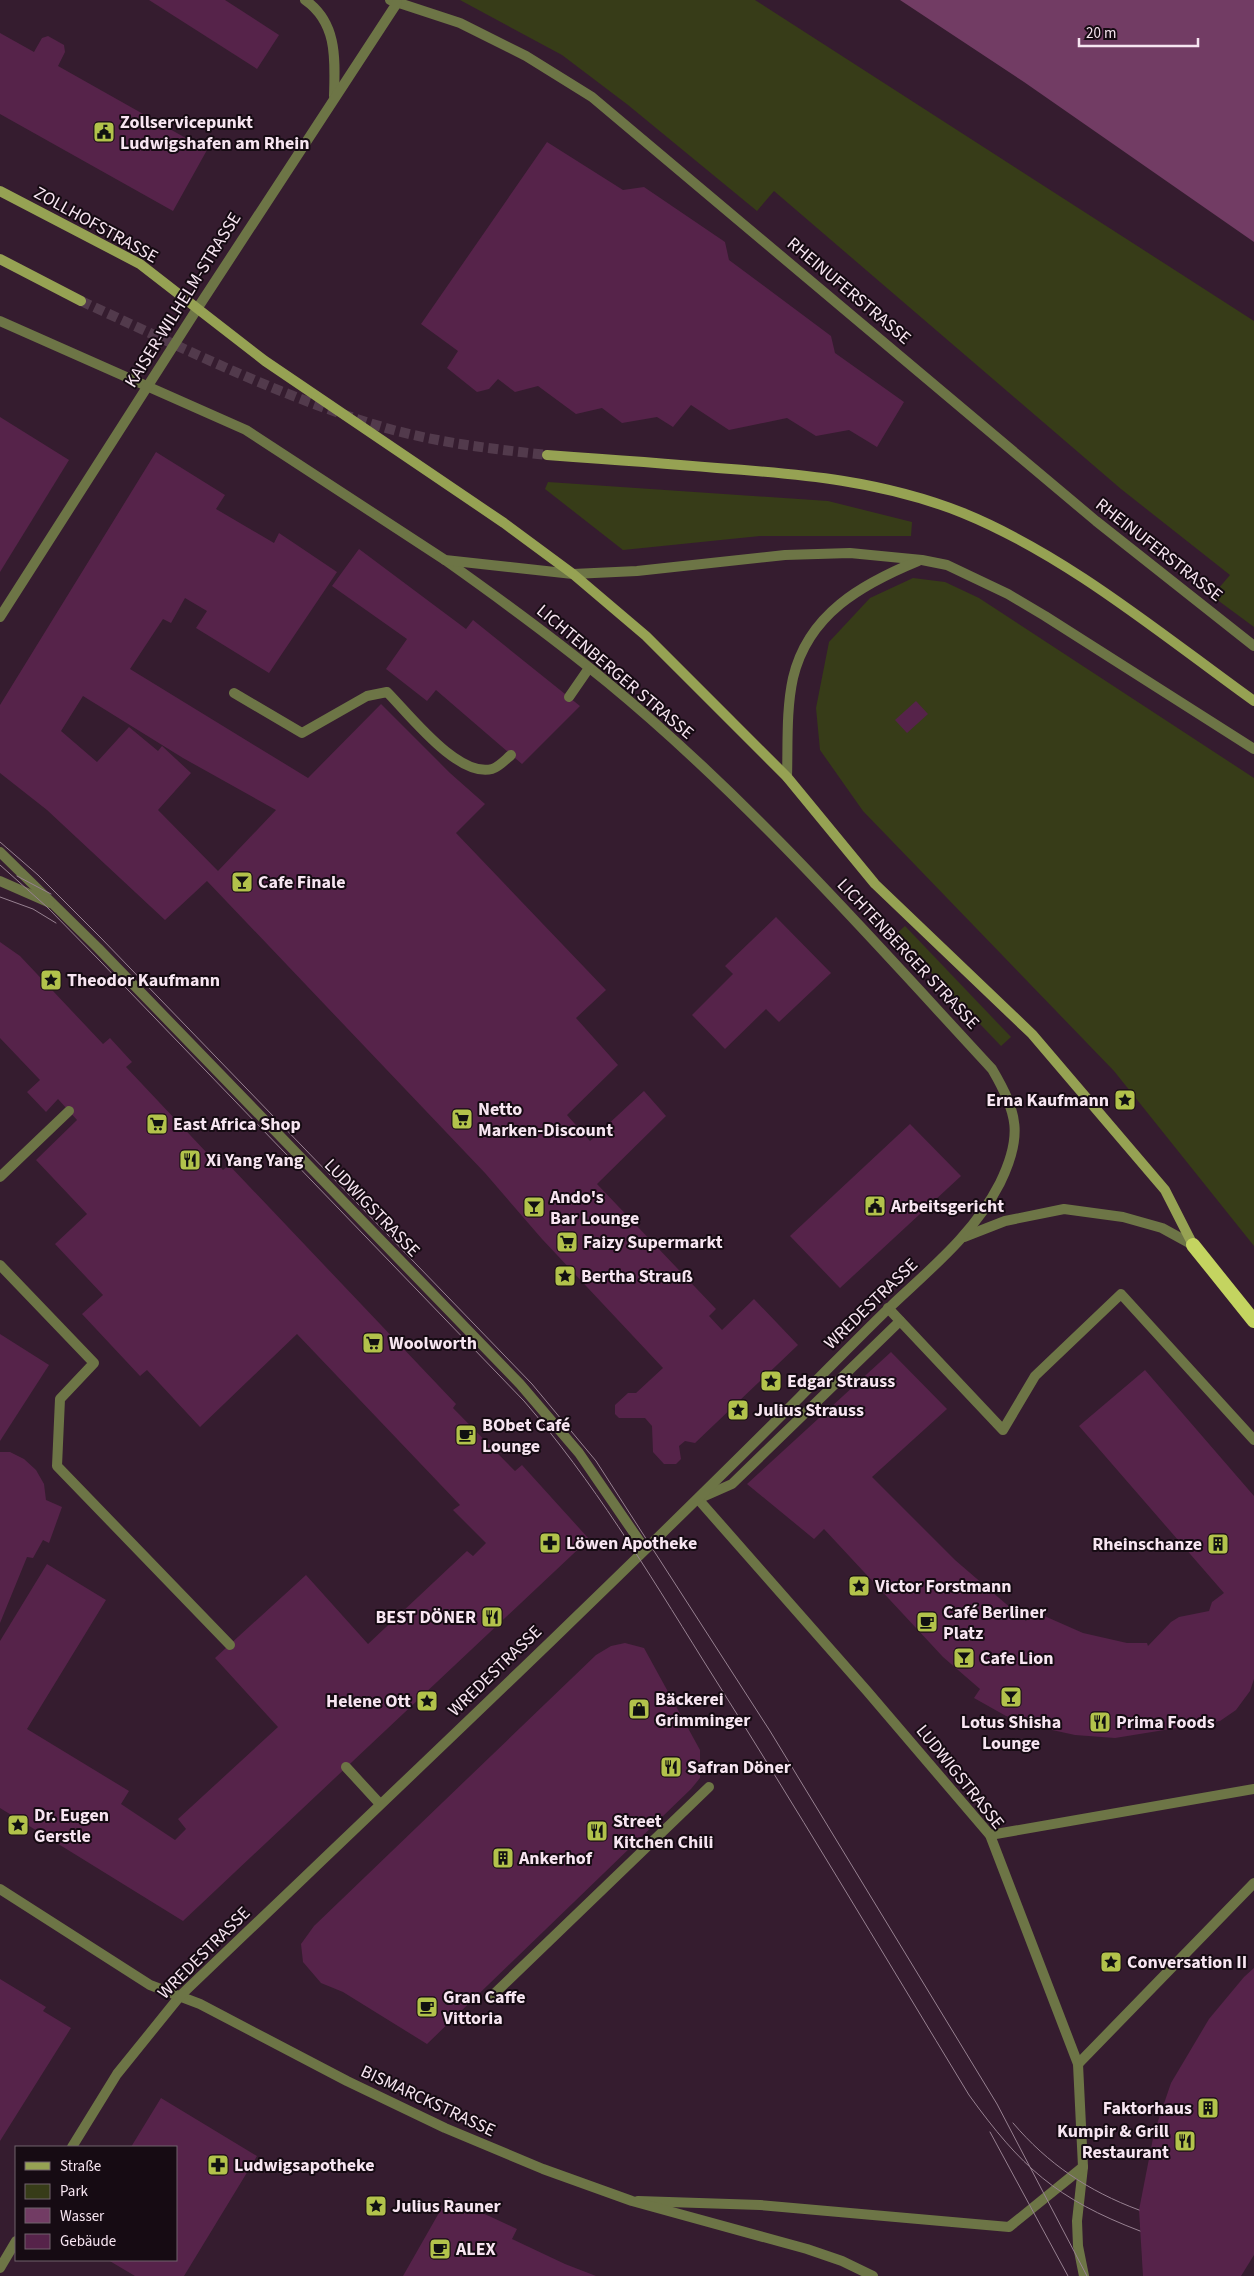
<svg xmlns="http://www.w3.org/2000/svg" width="1254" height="2276" viewBox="0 0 1254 2276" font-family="'Source Sans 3',sans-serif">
<rect width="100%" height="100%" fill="#351c2f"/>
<!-- green -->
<g fill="#373c18">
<polygon points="460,0 755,0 1254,321 1254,627 1212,596 1230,575 1121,489 774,191 757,211 628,105 562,55"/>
<polygon points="548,482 828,501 912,522 911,536 760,536 623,550 545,489"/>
<polygon points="913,578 945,582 979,598 1254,778 1254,1246 1114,1071 863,811 820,750 816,708 829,642 870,598"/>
<polygon points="905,926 1011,1037 1001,1046 895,935"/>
</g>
<!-- water -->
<polygon fill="#723c64" points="900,0 1254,0 1254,242 1024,82"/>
<!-- building -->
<g fill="#56234a" fill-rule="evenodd">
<polygon points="149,0 225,0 279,35 257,69"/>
<polygon points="0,33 34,52 42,38 48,36 64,45 65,52 58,66 207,150 173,211 0,114"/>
<polygon points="547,142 623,190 644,187 725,242 729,260 831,336 835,353 904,402 877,447 849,430 816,436 787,418 729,430 691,405 673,427 657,417 622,423 602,408 576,414 538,386 515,392 498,379 489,389 477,392 447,368 458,351 421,324"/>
<polygon points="0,417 69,460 0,572"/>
<path d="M156,452L225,495L216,509L274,543L279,533L337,572L269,673L196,628L207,611L185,598L171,623L163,619L130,669L308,778L381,704L450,773L485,804L456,833L606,990L576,1018L618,1065L567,1115L590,1141L644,1091L666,1116L597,1184L716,1309L709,1316L722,1330L754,1299L798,1345L695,1443L685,1441L679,1446L681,1459L676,1464H664L653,1452L652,1426L645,1418H619L615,1414V1405L628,1393H636L663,1368L542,1239L485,1173L207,881L165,920L47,810L0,773V705ZM83,696L183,758L276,810L218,871L158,810L191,773L162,746L158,751L129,727L97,762L61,731Z"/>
<polygon points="359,549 466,629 473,620 580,706 522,764 436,690 427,701 386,669 407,639 332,586"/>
<polygon points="916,701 928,714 907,733 895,720"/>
<polygon points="776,917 831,973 779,1022 766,1009 725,1049 692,1015 733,974 725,966"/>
<polygon points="0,942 20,956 103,1044 110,1038 132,1062 126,1067 223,1170 229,1165 456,1404 453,1408 515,1471 522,1465 589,1539 183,1921 0,1808 0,1641 47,1564 106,1600 27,1729 129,1791 121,1804 175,1840 186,1829 178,1819 278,1727 215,1658 306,1575 368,1644 467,1551 473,1556 486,1543 453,1510 460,1505 297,1334 200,1427 147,1370 140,1376 82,1314 103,1295 55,1244 87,1214 36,1160 77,1120 58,1099 46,1112 27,1092 40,1080 0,1038"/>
<polygon points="910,1124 961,1176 840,1288 790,1236"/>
<polygon points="0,1334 49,1365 0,1441"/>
<polygon points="891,1352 947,1409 872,1477 955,1560 1026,1621 1033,1611 1083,1633 1127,1643 1147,1643 1148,1646 1171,1622 1179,1617 1209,1611 1212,1602 1224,1593 1079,1426 1145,1370 1254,1496 1254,1679 1250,1691 1236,1710 1220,1721 1115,1738 1075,1735 1043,1728 1006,1716 974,1698 980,1689 943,1657 824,1529 814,1539 747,1484"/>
<polygon points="0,1452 10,1452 24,1459 36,1470 44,1484 46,1500 62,1507 49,1543 43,1540 33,1558 27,1557 0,1623"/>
<polygon points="625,1643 644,1648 700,1750 700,1778 691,1789 427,2044 343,1992 321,1983 303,1962 301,1944 314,1926 596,1655 611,1646"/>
<polygon points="1254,1968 1254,2255 1241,2276 1143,2276 1139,2210 1154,2133 1171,2083 1209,2019 1244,1977"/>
<polygon points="0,1979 46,2007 43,2011 71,2028 0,2141"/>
<polygon points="161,2098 257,2156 184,2276 135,2276 108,2260 176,2260 176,2147 131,2147"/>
<polygon points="448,2197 517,2229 512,2239 565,2264 596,2276 403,2276"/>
</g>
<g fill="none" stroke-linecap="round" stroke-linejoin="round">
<!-- secondary-tunnel -->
<path stroke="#523a4c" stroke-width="10" stroke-dasharray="10 5" stroke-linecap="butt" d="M81,301C181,347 280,397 386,428C439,443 493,449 547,455"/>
<!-- service -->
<g stroke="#6d7546" stroke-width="10">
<path d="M234,693L302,733L367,696L387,692C409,714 458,778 492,769C499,767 506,759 511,755"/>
<polyline points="569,697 589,668"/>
<polyline points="0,1177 69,1111"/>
<polyline points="0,1265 94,1363 60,1399 57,1466 230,1645"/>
<polyline points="888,1308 1003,1430 1035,1376 1121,1294 1254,1440"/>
<polyline points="698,1499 732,1484 900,1321"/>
<polyline points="346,1767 380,1804"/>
</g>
<!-- pedestrian -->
<g stroke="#6d7546" stroke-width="10">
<polyline points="698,1499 867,1691 990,1835 1078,2064 1083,2167 1077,2221 1078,2246 1084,2276"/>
<polyline points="990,1835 1254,1789"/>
<polyline points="493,1995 709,1787"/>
<polyline points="1078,2064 1254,1883"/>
<polyline points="638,2201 760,2205 1009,2227 1083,2167"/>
</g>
<!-- minor -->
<g stroke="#6d7546" stroke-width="10">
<path d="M305,0C338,23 335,60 334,96"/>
<polyline points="390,0 460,23 526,56 592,97 1096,521 1254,646"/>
<polyline points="197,309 397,3"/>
<polyline points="0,852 98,948 520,1384 579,1453 645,1549"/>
<polyline points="0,881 50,903"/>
<polyline points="964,1237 1005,1221 1064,1209 1123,1217 1162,1228 1193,1245"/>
<polyline points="0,1889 150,1985 200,2004 347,2081 445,2128 543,2169 632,2201 807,2249 842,2261 873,2276"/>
<path d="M72,2147L117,2074L180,1996C387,1798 596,1601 799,1398C829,1368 859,1337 890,1307C930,1269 974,1234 1000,1183C1023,1136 1018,1113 992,1069C869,936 748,798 607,682C555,639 500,599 445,560"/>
<polyline points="0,2268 16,2241"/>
</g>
<!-- tertiary -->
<g stroke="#6d7546" stroke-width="10">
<polyline points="0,321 246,430 445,560 573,574 637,571 785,555 850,553 922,560 947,565 1008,594 1045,616 1254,749"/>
<polyline points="0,617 197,309"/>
<path d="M787,777C788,745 786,710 793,678C808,614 862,584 918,561"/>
</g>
<!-- secondary -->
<g stroke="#96a253" stroke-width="10">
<polyline points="0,191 140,264 265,361 504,523 573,574 646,636 787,777 875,884 1032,1034 1165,1190 1193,1245"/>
<polyline points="0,259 81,301"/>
<path d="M547,455C604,459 660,463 717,468C802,474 883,481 963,513C1068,556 1162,635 1254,701"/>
</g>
<!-- trunk -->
<polyline stroke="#c4d460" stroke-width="14" points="1193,1245 1254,1321"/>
<!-- tram -->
<g stroke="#978191" stroke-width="1">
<polyline points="0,842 38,875 101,938 532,1384 596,1461 770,1731 997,2104 1087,2276"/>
<path d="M0,865L47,907L101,962L524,1401C593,1481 647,1570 703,1660C794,1804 881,1950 969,2095C1021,2167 1056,2199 1140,2231"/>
<polyline points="17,876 51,894"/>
<polyline points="0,897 33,909 56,923"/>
<path d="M1013,2123C1048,2164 1088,2191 1139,2210"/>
<polyline points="990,2132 1068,2276"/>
</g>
</g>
<!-- icons -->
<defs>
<g id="civic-square" transform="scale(1.125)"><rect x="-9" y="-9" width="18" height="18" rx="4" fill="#b2c24b" stroke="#160b13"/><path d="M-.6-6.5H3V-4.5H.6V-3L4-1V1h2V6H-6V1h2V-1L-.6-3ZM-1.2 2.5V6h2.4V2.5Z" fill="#111"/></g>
<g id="bar-square" transform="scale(1.125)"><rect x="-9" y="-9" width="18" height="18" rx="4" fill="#b2c24b" stroke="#160b13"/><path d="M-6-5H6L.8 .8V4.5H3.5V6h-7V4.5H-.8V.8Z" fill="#111"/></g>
<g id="sight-square" transform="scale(1.125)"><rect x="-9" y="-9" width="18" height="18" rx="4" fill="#b2c24b" stroke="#160b13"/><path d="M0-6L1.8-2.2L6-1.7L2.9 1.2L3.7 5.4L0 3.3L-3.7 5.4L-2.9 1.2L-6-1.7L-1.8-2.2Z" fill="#111"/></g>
<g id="supermarket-square" transform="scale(1.125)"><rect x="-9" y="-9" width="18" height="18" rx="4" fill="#b2c24b" stroke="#160b13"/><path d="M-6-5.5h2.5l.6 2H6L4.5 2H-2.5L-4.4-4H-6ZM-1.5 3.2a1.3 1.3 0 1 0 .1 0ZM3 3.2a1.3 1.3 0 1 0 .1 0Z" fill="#111"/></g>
<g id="restaurant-square" transform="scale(1.125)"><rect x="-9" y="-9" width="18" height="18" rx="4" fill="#b2c24b" stroke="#160b13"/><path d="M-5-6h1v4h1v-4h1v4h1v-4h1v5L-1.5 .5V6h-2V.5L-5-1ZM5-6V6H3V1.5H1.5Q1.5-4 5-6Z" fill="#111"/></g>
<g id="cafe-square" transform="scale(1.125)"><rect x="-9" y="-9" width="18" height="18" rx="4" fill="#b2c24b" stroke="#160b13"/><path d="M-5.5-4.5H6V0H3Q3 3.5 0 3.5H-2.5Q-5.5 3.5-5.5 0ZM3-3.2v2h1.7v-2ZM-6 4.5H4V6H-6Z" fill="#111"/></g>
<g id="pharmacy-square" transform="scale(1.125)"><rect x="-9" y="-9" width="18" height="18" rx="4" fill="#b2c24b" stroke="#160b13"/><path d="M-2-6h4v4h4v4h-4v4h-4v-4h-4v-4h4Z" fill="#111"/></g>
<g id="building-square" transform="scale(1.125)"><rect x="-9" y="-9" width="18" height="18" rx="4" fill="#b2c24b" stroke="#160b13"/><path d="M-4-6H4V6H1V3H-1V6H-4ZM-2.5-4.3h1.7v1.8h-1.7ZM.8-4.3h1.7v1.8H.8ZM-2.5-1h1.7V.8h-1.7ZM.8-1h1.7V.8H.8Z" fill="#111"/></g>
<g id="shop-square" transform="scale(1.125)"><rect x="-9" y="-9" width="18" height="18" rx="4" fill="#b2c24b" stroke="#160b13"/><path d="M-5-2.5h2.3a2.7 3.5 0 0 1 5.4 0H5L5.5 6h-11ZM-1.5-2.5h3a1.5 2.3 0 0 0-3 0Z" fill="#111"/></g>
</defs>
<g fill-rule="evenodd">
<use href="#civic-square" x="104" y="132"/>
<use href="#bar-square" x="242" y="882"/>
<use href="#sight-square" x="51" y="980"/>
<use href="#sight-square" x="1125" y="1100"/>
<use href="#supermarket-square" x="462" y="1119"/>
<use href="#supermarket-square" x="157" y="1124"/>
<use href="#restaurant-square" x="190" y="1160"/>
<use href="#civic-square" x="875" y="1206"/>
<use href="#bar-square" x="534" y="1207"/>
<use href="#supermarket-square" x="567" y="1242"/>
<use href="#sight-square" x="565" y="1276"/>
<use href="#supermarket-square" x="373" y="1343"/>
<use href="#sight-square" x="771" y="1381"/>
<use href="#sight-square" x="738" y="1410"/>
<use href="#cafe-square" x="466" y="1435"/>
<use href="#pharmacy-square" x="550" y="1543"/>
<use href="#building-square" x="1218" y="1544"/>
<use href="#sight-square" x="859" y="1586"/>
<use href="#restaurant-square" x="492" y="1617"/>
<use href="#cafe-square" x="927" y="1622"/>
<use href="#bar-square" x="964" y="1658"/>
<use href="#bar-square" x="1011" y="1697"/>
<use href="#sight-square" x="427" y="1701"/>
<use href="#shop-square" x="639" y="1709"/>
<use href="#restaurant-square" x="1100" y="1722"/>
<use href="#restaurant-square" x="671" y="1767"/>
<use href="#sight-square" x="18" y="1825"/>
<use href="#restaurant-square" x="597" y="1831"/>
<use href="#building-square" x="503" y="1858"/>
<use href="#sight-square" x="1111" y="1962"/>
<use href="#cafe-square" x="427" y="2007"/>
<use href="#building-square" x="1208" y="2108"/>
<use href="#restaurant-square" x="1185" y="2141"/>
<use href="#pharmacy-square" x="218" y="2165"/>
<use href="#sight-square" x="376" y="2206"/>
<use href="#cafe-square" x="440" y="2249"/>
</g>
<g text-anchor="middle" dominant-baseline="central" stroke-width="4" stroke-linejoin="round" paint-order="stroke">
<!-- poi labels -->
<g font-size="18" font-weight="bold" fill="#f7e5f1" stroke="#160b13" text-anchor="start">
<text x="120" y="122">Zollservicepunkt<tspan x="120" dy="21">Ludwigshafen am Rhein</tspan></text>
<text x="258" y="882">Cafe Finale</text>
<text x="67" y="980">Theodor Kaufmann</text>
<text x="1109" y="1100" text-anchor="end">Erna Kaufmann</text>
<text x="478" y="1109">Netto<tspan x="478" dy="21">Marken-Discount</tspan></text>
<text x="173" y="1124">East Africa Shop</text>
<text x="206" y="1160">Xi Yang Yang</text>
<text x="550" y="1197">Ando's<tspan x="550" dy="21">Bar Lounge</tspan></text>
<text x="891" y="1206">Arbeitsgericht</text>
<text x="583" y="1242">Faizy Supermarkt</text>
<text x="581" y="1276">Bertha Strauß</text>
<text x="389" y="1343">Woolworth</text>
<text x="787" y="1381">Edgar Strauss</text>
<text x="754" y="1410">Julius Strauss</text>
<text x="482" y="1425">BObet Café<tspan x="482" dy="21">Lounge</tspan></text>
<text x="566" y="1543">Löwen Apotheke</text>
<text x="1202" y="1544" text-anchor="end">Rheinschanze</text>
<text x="875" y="1586">Victor Forstmann</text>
<text x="943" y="1612">Café Berliner<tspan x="943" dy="21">Platz</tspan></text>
<text x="476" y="1617" text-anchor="end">BEST DÖNER</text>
<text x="980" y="1658">Cafe Lion</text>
<text x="655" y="1699">Bäckerei<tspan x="655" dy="21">Grimminger</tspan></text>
<text x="411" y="1701" text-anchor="end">Helene Ott</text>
<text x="1011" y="1722" text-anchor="middle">Lotus Shisha<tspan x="1011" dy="21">Lounge</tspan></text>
<text x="1116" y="1722">Prima Foods</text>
<text x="687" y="1767">Safran Döner</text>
<text x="34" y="1815">Dr. Eugen<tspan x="34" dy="21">Gerstle</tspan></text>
<text x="613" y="1821">Street<tspan x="613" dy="21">Kitchen Chili</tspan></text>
<text x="519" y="1858">Ankerhof</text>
<text x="1127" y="1962">Conversation II</text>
<text x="443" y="1997">Gran Caffe<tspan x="443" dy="21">Vittoria</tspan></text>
<text x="1192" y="2108" text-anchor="end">Faktorhaus</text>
<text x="1169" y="2131" text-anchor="end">Kumpir &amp; Grill<tspan x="1169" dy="21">Restaurant</tspan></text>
<text x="234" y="2165">Ludwigsapotheke</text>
<text x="392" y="2206">Julius Rauner</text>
<text x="456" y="2249">ALEX</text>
</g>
<!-- street labels -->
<g font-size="18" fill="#f7e5f1" stroke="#160b13">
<text transform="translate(96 225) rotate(29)">ZOLLHOFSTRASSE</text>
<text transform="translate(849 291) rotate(40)">RHEINUFERSTRASSE</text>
<text transform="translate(183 300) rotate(-58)">KAISER-WILHELM-STRASSE</text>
<text transform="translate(1159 550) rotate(38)">RHEINUFERSTRASSE</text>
<text transform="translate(615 672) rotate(40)">LICHTENBERGER STRASSE</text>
<text transform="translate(908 954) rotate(47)">LICHTENBERGER STRASSE</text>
<text transform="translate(372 1208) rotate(46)">LUDWIGSTRASSE</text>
<text transform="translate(871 1304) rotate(-44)">WREDESTRASSE</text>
<text transform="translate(495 1671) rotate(-44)">WREDESTRASSE</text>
<text transform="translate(960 1777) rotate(51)">LUDWIGSTRASSE</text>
<text transform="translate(204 1953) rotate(-45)">WREDESTRASSE</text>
<text transform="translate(428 2101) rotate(25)">BISMARCKSTRASSE</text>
</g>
</g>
<!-- legend -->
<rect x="15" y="2146" width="162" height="115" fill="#160b13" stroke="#70626c"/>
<rect x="25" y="2162" width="25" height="8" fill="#96a253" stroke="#70626c"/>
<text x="60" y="2171" font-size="15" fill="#f7e5f1">Straße</text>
<rect x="25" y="2184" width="25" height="15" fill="#373c18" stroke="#70626c"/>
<text x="60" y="2196" font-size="15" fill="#f7e5f1">Park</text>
<rect x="25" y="2208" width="25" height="15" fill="#723c64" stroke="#70626c"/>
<text x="60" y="2221" font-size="15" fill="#f7e5f1">Wasser</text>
<rect x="25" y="2234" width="25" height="15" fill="#56234a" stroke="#70626c"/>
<text x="60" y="2246" font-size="15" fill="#f7e5f1">Gebäude</text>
<!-- scale -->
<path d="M1079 38v8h119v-8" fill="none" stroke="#f7e5f1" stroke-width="2.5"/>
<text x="1086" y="38" font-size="15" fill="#f7e5f1" stroke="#160b13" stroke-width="4" paint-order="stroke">20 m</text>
</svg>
